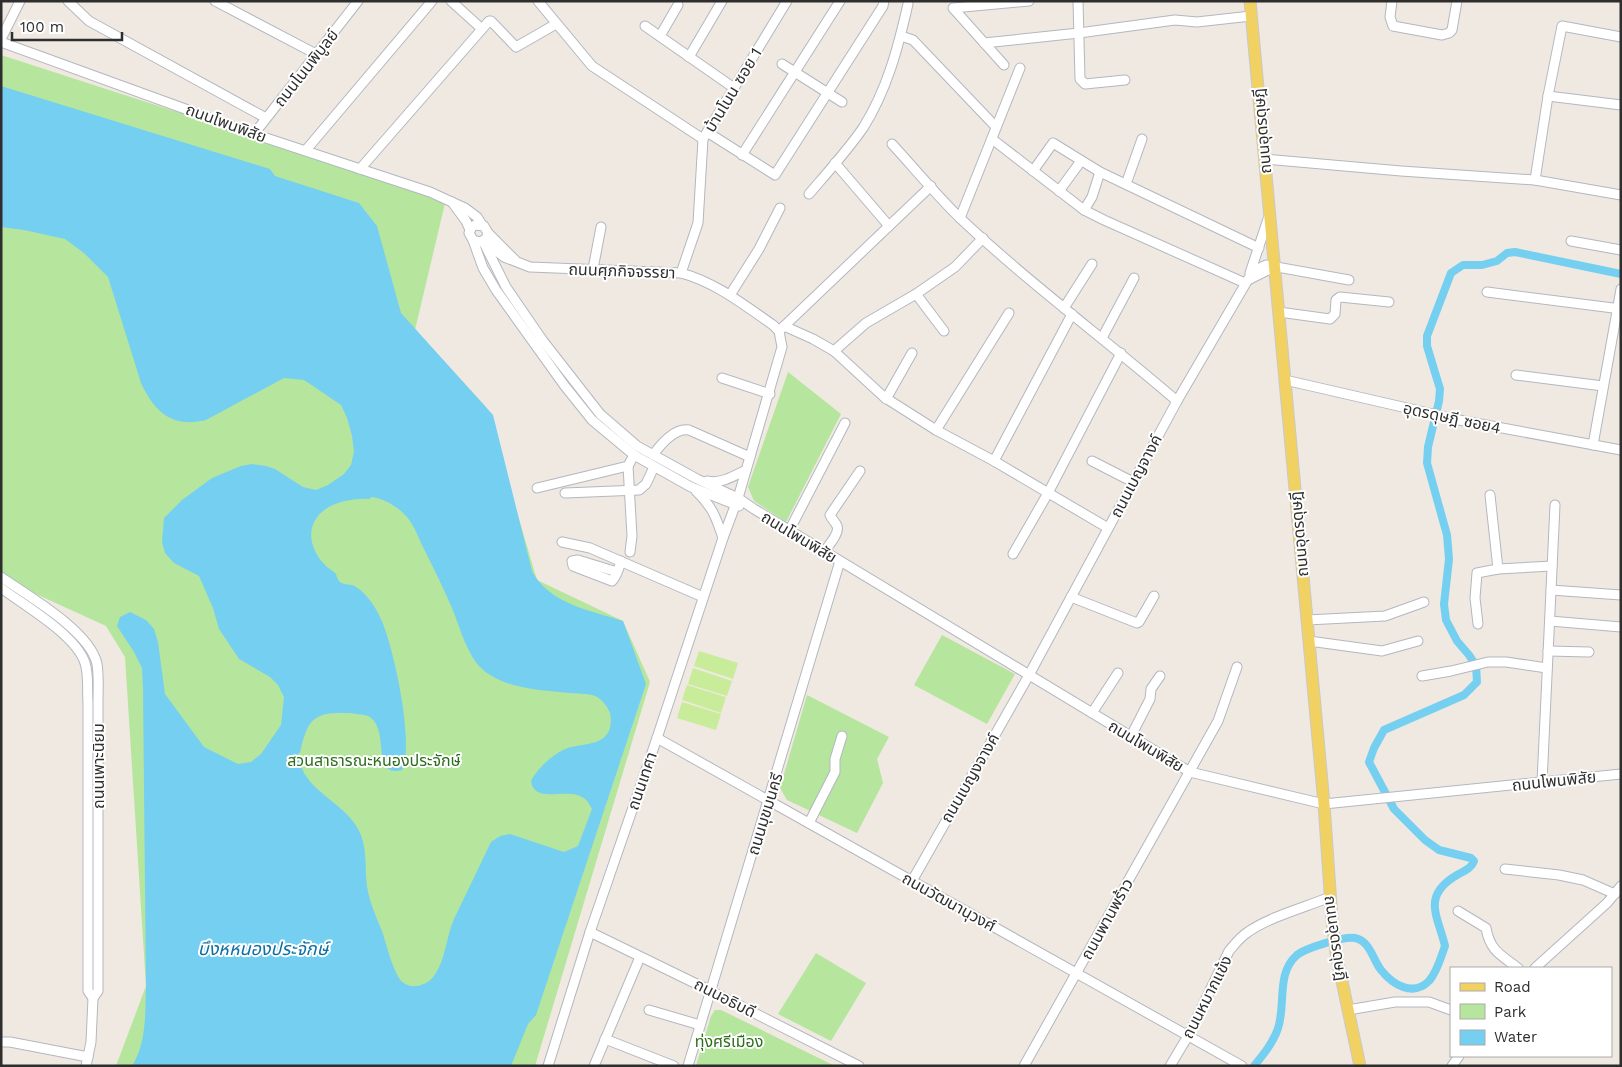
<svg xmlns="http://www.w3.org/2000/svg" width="1622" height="1067" viewBox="0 0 1622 1067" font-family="'Work Sans','Noto Sans Thai',sans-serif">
<rect width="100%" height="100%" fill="#efe9e1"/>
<!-- green -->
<g fill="#b6e59e">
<polygon points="1,55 446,199 415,330 486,407 537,580 623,621 650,682 535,1066 116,1066 146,986 125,657 106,626 1,578"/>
<polygon points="788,372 841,414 786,522 754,501 748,487"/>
<polygon points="942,635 1015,674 987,724 914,685"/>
<polygon points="807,695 889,737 877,759 883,783 857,833 787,800 780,788"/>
<polygon points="816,953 866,983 831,1041 778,1014"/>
<polygon points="715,1010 721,1010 835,1066 696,1066 711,1016"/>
</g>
<!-- pitch -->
<g fill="#c9ec9a">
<polygon points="699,651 738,663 733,679 694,666"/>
<polygon points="693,668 732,681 727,696 688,684"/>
<polygon points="687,685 726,697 721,713 682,700"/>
<polygon points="682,702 721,714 716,730 677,718"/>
</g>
<!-- water -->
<path fill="#75cff0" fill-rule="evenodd" d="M1,86L270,169L275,176L359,203L377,226L401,313L493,415L532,571C549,604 592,611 623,621L646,684L536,1015L528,1024L511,1066H132C147,1042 145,1013 146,986L143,690L142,668L134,652L117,626L120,617L130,612L146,620L154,629L158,642L165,694L204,747L238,764L251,762L261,754L281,725L284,697L278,685L270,677L239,659L219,629L213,608L199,576L174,563L165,553L162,542L164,518L182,500L212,478L241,466L252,464L266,466L275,469L303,487L316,490L328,485L344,474L351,465L354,452L352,436L347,418L341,405L304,380L284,378L206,420C173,428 155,413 141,383L108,277L84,253L65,239L24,230L1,227ZM371,497C384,498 398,507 407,517C414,525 418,537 423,547C433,567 443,587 452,608C459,625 464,645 475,661C494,688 538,690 569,693C577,694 588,693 595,696C602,699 607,706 610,713C611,717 611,723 610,728C604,748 579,742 563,750C551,756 537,769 531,781C534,806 570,785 585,799C588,801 590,806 592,809L578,846L564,852L510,834L500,836L491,842L454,919C446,937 446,959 434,976C426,987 407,991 399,978C391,965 387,946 382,931C377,919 371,905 368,892C364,873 368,854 361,835C348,801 301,793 298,753H300C303,740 306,723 318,717C326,712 340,713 349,713C355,714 362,714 368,716C391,727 370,779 402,770C415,744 393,643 380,617C375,606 366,593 356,587C351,583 343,586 339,581C337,579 337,576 336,574C334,571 329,569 327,567C312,553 305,532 318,516C329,502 354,498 370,499Z"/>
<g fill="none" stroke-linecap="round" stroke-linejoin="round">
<!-- canal -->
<path stroke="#75cff0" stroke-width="8" d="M1254,1066C1263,1055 1272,1044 1277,1031C1287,1007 1275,974 1297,955C1306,948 1344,936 1355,938C1370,941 1373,960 1381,970C1393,985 1413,997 1429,981C1437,972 1441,957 1445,946C1438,916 1421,896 1457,875C1464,871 1471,869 1474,861L1471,858L1439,850L1425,840L1394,809L1369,762L1374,748L1384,730L1464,695L1477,682L1476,666L1469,655L1457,641L1446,620L1444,604L1449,559L1447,535L1427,463L1428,447L1439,401L1440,389L1427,346V336L1451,273L1463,265H1482L1497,261L1507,253L1515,252L1621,274"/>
<!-- minor casing -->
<g stroke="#b4b7c1" stroke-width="11">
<g id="minor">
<polyline points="68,1 89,21 266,118"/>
<polyline points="215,1 316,54"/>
<polyline points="451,1 482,29"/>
<polyline points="538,1 592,66 703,139"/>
<polyline points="1078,1 1080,79 1085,84 1125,80"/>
<polyline points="1392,1 1390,17 1393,26 1442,35 1449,33 1452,30 1457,1"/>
<polyline points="645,26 734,88"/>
<polyline points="660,36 678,5"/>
<polyline points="901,36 913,40 996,127"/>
<polyline points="1621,37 1562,26 1548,96 1621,105"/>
<polyline points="1,39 20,1"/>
<polyline points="1,42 254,134 430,192 465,208 477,217 482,225"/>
<polyline points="984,43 1079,33 1175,20 1197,22 1251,16"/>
<polyline points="689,57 722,1"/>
<polyline points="782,64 842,102"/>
<polyline points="1004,65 953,8 1029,1"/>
<polyline points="707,132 775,175 883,6 884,1"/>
<polyline points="254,134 358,1"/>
<polyline points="992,139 1084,210 1104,220 1245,283"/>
<path d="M892,144C915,169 937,196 961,219C1030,284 1105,339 1177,401"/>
<polyline points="306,150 432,1"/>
<polyline points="742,155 840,1"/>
<polyline points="1264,159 1401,171 1535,180 1548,96"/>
<polyline points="835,163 889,226 931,186"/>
<polyline points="360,169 489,21 491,21 516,47 556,24"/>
<polyline points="1033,171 1053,143 1100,172 1259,248"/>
<polyline points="1535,180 1621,195"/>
<polyline points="1126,184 1142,139"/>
<polyline points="1059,191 1081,161"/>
<path d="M809,194C827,173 847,151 863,128C887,90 898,48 908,4"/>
<polyline points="452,202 466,221 470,230"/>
<polyline points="1084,210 1092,197 1100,172"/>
<polyline points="960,218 1020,68"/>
<polyline points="488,233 486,239 480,242 473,240 469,233 472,227 475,225 484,226 488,233 515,260"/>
<polyline points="983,238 955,267 916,294 866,323 834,351 884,397 936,430 994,461 1108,528"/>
<polyline points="473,240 483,268 496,290 564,385 592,420 634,455 691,487 739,506"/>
<polyline points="483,241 506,287 543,341 600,414 637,446 697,479 738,498 754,509 1190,772 1324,804 1621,774"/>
<polyline points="1571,241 1621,250"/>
<path d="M486,243L504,257L530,267L681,273C715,282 744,305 773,325L779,331L782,347L738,498L723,538L657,738L590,932L548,1066"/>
<polyline points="593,269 601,227"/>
<polyline points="681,273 698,223 703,139 787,1"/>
<polyline points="1250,273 1268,219"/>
<polyline points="1248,280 1274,267"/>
<polyline points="1487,292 1621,309"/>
<polyline points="916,294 944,331"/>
<polyline points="730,295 759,249 780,208"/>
<polyline points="1064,308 1092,264"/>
<polyline points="1279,312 1330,319 1335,314 1336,300 1340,297 1389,302"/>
<polyline points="784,326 813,339 834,351"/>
<polyline points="779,331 889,226"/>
<polyline points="1102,338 1134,278"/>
<polyline points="1516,375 1603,386"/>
<polyline points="722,378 770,394"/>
<polyline points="1285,380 1459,420 1621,450"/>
<polyline points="886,399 912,353"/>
<polyline points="936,430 1009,313"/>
<polyline points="1593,445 1621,289"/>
<path d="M653,455C661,444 674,428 689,430L750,457"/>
<polyline points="994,461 1072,314"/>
<polyline points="1092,461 1133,482"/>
<polyline points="628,466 632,536 630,552"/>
<path d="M707,481C721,484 734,476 746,470"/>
<polyline points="537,488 628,466 634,455"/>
<path d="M696,491C712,506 716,517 723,538"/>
<polyline points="565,493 639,490 646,484 654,467"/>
<polyline points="1490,495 1498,569 1552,566"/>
<polyline points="789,531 845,423"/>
<polyline points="562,542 590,548 703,597"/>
<path d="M824,552C828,546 840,533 837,526C835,521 832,520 830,515L860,471"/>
<polyline points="1013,554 1048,493 1121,353"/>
<path d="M617,572L578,560L572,561L573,566L612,581C617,576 619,568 621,561"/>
<path d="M1,577C28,596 90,631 97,664C99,676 98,690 98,702V991L93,998L91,1042L86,1066"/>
<path d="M1,588C25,606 76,635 85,663C89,675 87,690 88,702V991L93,998"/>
<polyline points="1551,590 1621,595"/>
<polyline points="1071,597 1137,623 1139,622 1154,596"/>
<polyline points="1307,620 1385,616 1424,602"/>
<polyline points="1550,621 1621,627"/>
<polyline points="1478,624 1475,598 1477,573 1498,569"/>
<polyline points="1309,641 1382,651 1418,641"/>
<polyline points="1548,651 1589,652"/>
<polyline points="1422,676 1451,671 1488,662 1506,662 1547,668"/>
<polyline points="1092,713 1118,673"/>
<polyline points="1131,736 1150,699 1151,689 1160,676"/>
<polyline points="657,738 1242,1066"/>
<polyline points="1542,782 1555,505"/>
<polyline points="809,823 835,772 835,759 842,736"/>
<polyline points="1505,869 1559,875 1583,880 1615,894"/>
<polyline points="912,881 1029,675 1177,401 1253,271 1266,265 1349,280"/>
<path d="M1458,911L1486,928C1490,951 1501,955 1518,968"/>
<polyline points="590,932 711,991 859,1066"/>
<polyline points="1535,968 1607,903 1621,886"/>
<polyline points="649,1010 700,1025"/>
<polyline points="1348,1010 1395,1002 1429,1002 1451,1010"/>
<polyline points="605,1039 674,1066"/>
<polyline points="1,1042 10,1042 88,1057"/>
<polyline points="594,1066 640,957"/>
<polyline points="688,1066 840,561"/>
<polyline points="1024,1066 1218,721 1237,667"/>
<path d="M1170,1066L1188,1036L1229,951C1235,944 1240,937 1248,932C1269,917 1306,907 1330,897"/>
<polyline points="1452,1066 1459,1056"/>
</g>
</g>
<!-- major casing -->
<g stroke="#c9c9c9" stroke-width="13">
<polyline id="major" points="1250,1 1324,804 1332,920 1336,953 1360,1066"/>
</g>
<!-- minor -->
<use href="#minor" stroke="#fff" stroke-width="9"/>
<!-- major -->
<use href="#major" stroke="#f2d163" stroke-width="11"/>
</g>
<g text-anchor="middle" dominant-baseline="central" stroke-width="4" stroke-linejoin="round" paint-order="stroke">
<!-- street labels -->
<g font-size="16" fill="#2e2e2e" stroke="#fff">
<text transform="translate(306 68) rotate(-52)">ถนนโนนพิบูลย์</text>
<text transform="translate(733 90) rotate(-59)">บ้านโนน ซอย 1</text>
<text transform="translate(226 123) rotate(20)">ถนนโพนพิสัย</text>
<text transform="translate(1262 131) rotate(-95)">ถนนอุดรดุษฎี</text>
<text transform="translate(622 271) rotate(2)">ถนนศุภกิจจรรยา</text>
<text transform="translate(1452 418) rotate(12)">อุดรดุษฎี ซอย4</text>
<text transform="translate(1136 476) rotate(-62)">ถนนเบญจางค์</text>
<text transform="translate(1299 534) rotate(-95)">ถนนอุดรดุษฎี</text>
<text transform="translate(799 537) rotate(31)">ถนนโพนพิสัย</text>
<text transform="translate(1146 746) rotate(31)">ถนนโพนพิสัย</text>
<text transform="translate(98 766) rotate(-90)">ถนนเพาะนิยม</text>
<text transform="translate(970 778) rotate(-60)">ถนนเบญงจางค์</text>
<text transform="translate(642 781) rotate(-71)">ถนนเทศา</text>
<text transform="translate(1554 781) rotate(-6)">ถนนโพนพิสัย</text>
<text transform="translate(765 814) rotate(-73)">ถนนมุขมนครี</text>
<text transform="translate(949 902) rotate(29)">ถนนวัฒนานุวงศ์</text>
<text transform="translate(1107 919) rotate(-61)">ถนนพานพร้าว</text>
<text transform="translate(1336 938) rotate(82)">ถนนอุดรดุษฎี</text>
<text transform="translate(1207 997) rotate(-63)">ถนนหมากแข้ง</text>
<text transform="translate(725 998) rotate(27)">ถนนอธิบดี</text>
</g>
<!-- park labels -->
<g font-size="16" fill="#2c6e1b" stroke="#fff">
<text x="374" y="760">สวนสาธารณะหนองประจักษ์</text>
<text x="729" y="1041">ทุ่งศรีเมือง</text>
</g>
<!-- water labels -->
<g font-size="18" font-style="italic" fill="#0d6fa3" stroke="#fff">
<text x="263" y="948">บึงหหนองประจักษ์</text>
</g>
</g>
<!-- border -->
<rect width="1622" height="1067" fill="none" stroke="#2e2e2e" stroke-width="5"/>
<!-- legend -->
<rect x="1450" y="967" width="162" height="90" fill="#ffffff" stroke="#ababab"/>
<rect x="1460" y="983" width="25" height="8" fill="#f2d163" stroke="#ababab"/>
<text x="1494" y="992" font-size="15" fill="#2e2e2e">Road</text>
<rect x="1460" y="1004" width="25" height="15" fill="#b6e59e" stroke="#ababab"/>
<text x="1494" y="1017" font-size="15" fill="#2e2e2e">Park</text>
<rect x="1460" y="1030" width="25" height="15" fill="#75cff0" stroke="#ababab"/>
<text x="1494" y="1042" font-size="15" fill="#2e2e2e">Water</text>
<!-- scale -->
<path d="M12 32v8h110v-8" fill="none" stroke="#2e2e2e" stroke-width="2.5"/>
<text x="20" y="32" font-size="15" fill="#2e2e2e" stroke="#ffffff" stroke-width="4" paint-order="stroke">100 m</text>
</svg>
